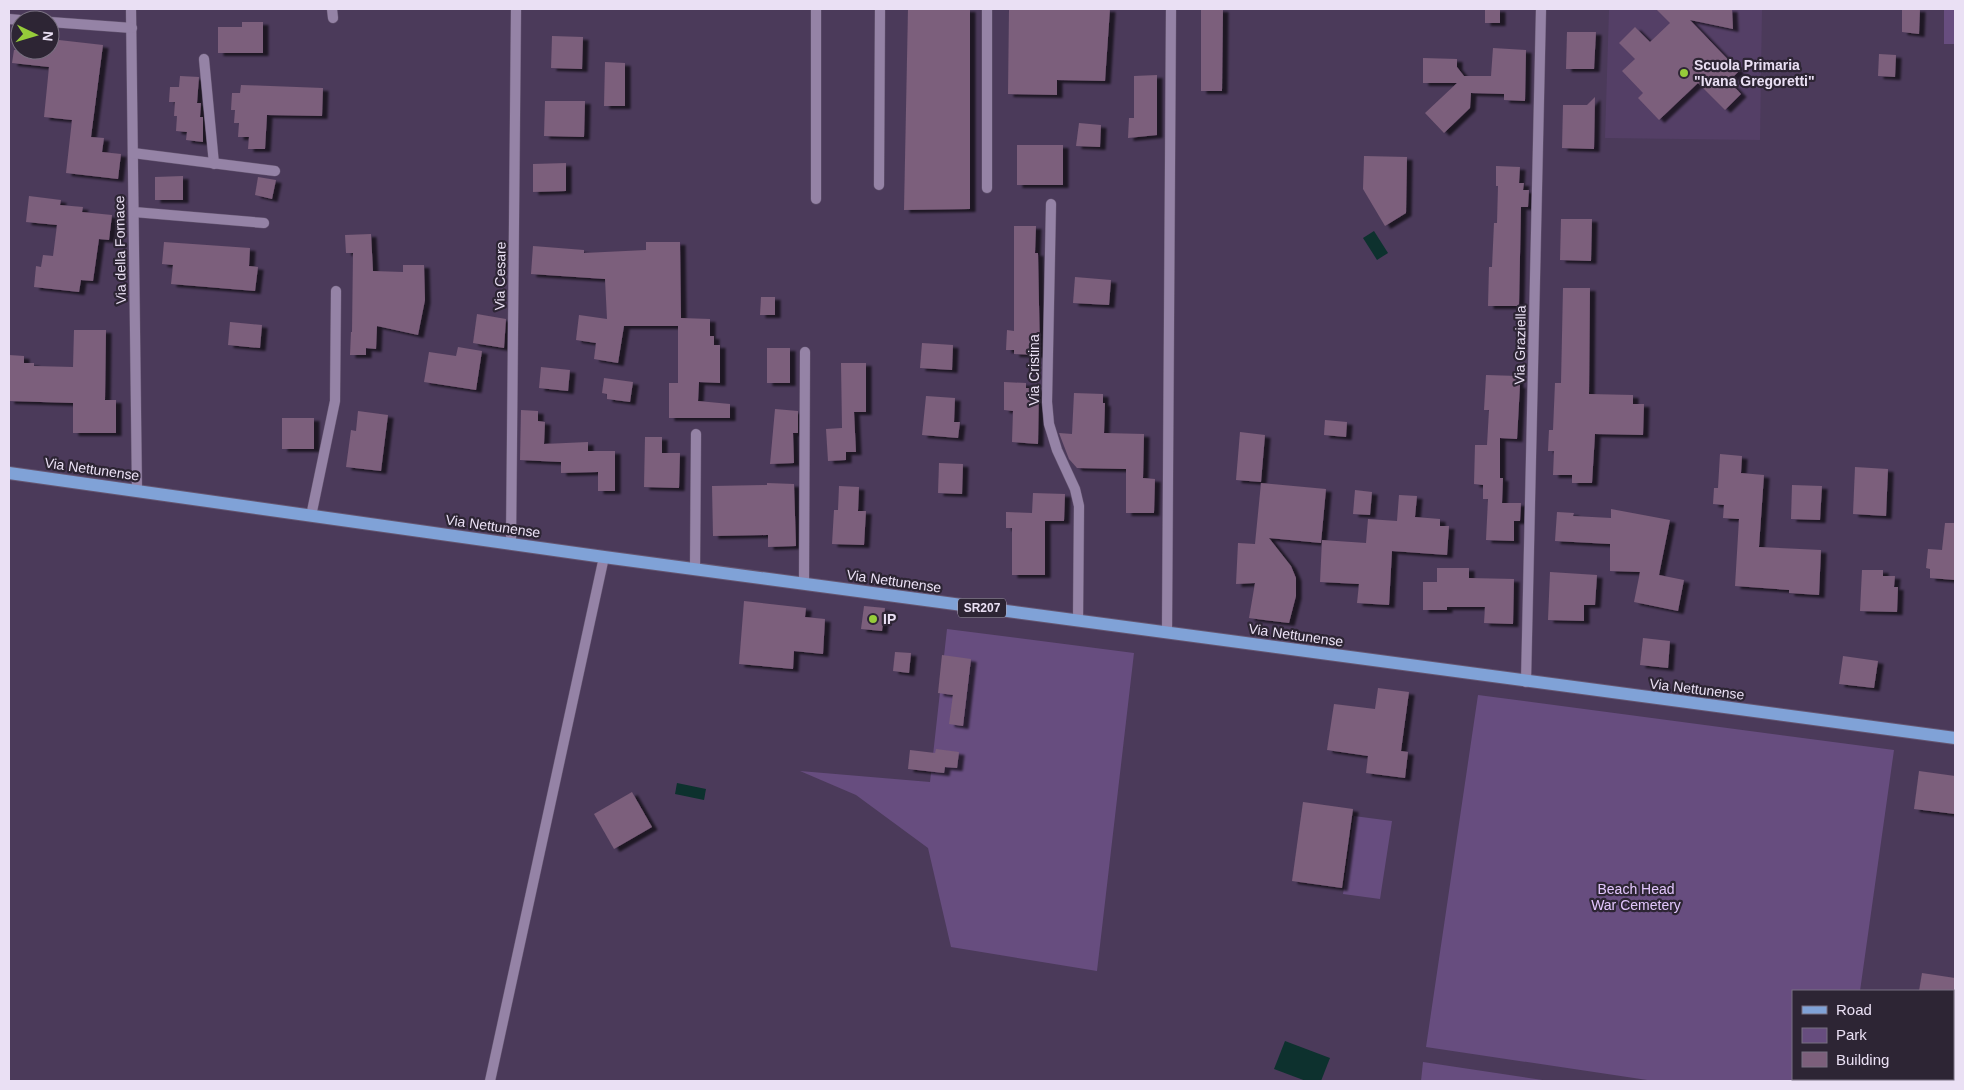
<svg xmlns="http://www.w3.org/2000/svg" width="1964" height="1090" viewBox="0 0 1964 1090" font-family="Helvetica,sans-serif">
<defs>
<filter id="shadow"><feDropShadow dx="5.5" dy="3" stdDeviation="1" flood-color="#0009"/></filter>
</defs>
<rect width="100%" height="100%" fill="#4b3a5a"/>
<!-- built -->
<polygon fill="#543f66" points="1609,9 1762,9 1760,140 1605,138"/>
<!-- green -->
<g fill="#674d7f">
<rect x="1944" y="9" width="11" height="35"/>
<polygon points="947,629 1134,653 1097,971 951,947 928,848 856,795 800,771 930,782"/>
<polygon points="1478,695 1894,750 1860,991 1793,991 1793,1079 1847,1079 1847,1081 1654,1081 1426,1047"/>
<polygon points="1354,816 1392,821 1380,899 1343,894"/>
<polygon points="1423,1062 1549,1081 1421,1081"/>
</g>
<!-- water -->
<g fill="#0d312e">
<polygon points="1374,231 1388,253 1377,260 1363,238"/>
<polygon points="677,783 706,789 704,800 675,794"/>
<polygon points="1285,1041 1330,1058 1321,1081 1306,1081 1274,1069"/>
</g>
<!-- building -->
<g fill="#7c5f7b" filter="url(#shadow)">
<polygon points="908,9 970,9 970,209 904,210"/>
<polygon points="1009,9 1110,9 1105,81 1057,80 1057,95 1008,94"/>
<polygon points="1201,9 1223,9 1222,91 1201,91"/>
<rect x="1485" y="9" width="15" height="14"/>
<polygon points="1656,9 1732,9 1733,29 1690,20 1739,71 1729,81 1741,94 1725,110 1698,83 1659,120 1638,98 1643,93 1622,71 1635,59 1619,43 1635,27 1650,42 1670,23"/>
<polygon points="1902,9 1920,9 1919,34 1902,32"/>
<polygon points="242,22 263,22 263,53 218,53 218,27 242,27"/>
<polygon points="1567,32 1596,32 1594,69 1566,69"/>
<polygon points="552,36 583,37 582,69 551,68"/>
<polygon points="50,39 103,45 91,137 104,138 102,152 121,154 118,179 66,173 72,120 44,117 49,67 12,63 14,50 50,50"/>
<polygon points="1493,48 1526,50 1525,101 1504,100 1504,94 1471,93 1470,108 1444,133 1425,113 1457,83 1423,83 1423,58 1457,59 1457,67 1464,76 1491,76"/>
<polygon points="1879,54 1896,55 1895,77 1878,76"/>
<polygon points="605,62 625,63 625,106 604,106"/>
<polygon points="1157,75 1157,135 1128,138 1129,118 1134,118 1134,76"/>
<polygon points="180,76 199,77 197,103 201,103 200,117 203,117 203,142 186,140 187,132 176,131 177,116 174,116 175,102 169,102 170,87 179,87"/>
<polygon points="241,85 323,88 322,116 267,115 265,149 248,149 249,137 238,137 239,123 234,123 235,110 231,110 232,93 240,93"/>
<polygon points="1595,97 1594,149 1562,148 1563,105 1587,105"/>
<polygon points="545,101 585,101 584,137 544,136"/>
<polygon points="1079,123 1101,125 1100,147 1076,146"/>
<rect x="1017" y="145" width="46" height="40"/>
<polygon points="1364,156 1407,157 1406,213 1385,226 1363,189"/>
<polygon points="566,163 566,191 533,192 533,164"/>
<polygon points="1496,166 1520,167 1519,183 1524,183 1523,190 1529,190 1528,207 1521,207 1519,306 1488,306 1489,267 1492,267 1494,223 1497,223 1498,186 1496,186"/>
<polygon points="183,176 183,200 155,200 155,177"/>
<polygon points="258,177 276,180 272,199 255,195"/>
<polygon points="29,196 61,200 60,205 83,207 82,212 112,215 109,240 99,239 93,281 81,280 79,292 34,287 36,266 41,267 43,255 53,256 57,225 26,222"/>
<polygon points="1561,219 1592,219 1591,261 1560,260"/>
<polygon points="1014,226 1036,226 1035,253 1038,253 1040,355 1014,354 1014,350 1006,350 1007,330 1014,331"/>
<polygon points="371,234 373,271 403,272 403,265 424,265 425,300 418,335 377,326 376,349 366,348 366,355 350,355 351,332 352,332 353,253 346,253 345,235"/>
<polygon points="164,242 250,248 249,266 258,267 255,291 171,284 173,265 162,264"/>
<polygon points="646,242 680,242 681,318 710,319 710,336 714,336 714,345 720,345 720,383 699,382 698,401 730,404 730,418 669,418 669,383 678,383 678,326 624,326 618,363 594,359 596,343 576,340 579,315 607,319 605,279 531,274 533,246 584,250 584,253 646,250"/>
<polygon points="1075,277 1111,280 1109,305 1073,303"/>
<polygon points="1563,288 1590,288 1589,394 1633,395 1633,404 1644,404 1643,435 1595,434 1592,483 1572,483 1572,475 1553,475 1554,451 1548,451 1549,430 1553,430 1555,383 1561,383"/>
<polygon points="761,297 775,297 775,315 760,315"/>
<polygon points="477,314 506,319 504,348 473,343"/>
<polygon points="230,322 262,325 260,348 228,345"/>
<polygon points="74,330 106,330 105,400 116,400 116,433 73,433 73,403 9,401 9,355 24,356 24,363 34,363 34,366 73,367"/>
<polygon points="922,343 953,345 952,370 920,368"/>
<polygon points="458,347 482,351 476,390 424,382 429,352 456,356"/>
<rect x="767" y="348" width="23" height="35"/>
<polygon points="841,363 866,363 866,412 854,412 856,452 846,452 846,460 828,461 826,429 842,428"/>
<polygon points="541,367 570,370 568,391 539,388"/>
<polygon points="1486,375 1518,376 1518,385 1520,385 1517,439 1500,438 1500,478 1503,478 1502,503 1521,503 1520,521 1514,521 1514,541 1486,540 1488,499 1483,499 1483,485 1474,484 1475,445 1487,445 1489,410 1484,410"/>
<polygon points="604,378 633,382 630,402 607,399 607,394 602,393"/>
<polygon points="1004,382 1026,383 1026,388 1039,388 1038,444 1012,442 1013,411 1004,410"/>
<polygon points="1074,393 1103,394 1103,403 1105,403 1104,433 1144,434 1143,478 1155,479 1154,513 1126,513 1126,469 1077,468 1069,459 1059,433 1072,434"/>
<polygon points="926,396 955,398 954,422 960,422 958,438 922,435"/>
<polygon points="775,409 798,411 798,433 793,433 794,463 770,464"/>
<polygon points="521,410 538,411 538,421 545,422 544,444 588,442 588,451 615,451 615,491 598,491 598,472 561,473 561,462 520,460"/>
<polygon points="358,411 388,415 381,471 346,467 351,430 356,431"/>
<rect x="282" y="418" width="32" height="31"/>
<polygon points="1325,420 1347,422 1346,437 1324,435"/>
<polygon points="1240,432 1265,435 1261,482 1236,480"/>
<polygon points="645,437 662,437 662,453 680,453 679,488 644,487"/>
<polygon points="1720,454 1742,456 1741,473 1764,475 1759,547 1821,550 1819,595 1789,593 1789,590 1735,586 1739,519 1723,518 1724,505 1713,504 1714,488 1718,488"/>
<polygon points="939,463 963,464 962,494 938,493"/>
<polygon points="1855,467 1888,469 1886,516 1853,514"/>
<polygon points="767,483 794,484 796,546 768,547 768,535 713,536 712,486 767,485"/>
<polygon points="1261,483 1326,489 1321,543 1269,538 1291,566 1296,578 1296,596 1289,623 1249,618 1255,583 1236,584 1238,543 1255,544"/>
<polygon points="1792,485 1822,486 1820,520 1791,519"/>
<polygon points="839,486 859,487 858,511 866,511 864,545 832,544 834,510 838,510"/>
<polygon points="1355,490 1372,492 1370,515 1353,514"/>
<polygon points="1033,493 1065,494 1064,521 1045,521 1045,575 1012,575 1012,528 1006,528 1006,512 1032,513"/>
<polygon points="1399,495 1417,496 1415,517 1440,519 1440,526 1449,526 1447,555 1392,551 1389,605 1357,603 1359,584 1320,582 1322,540 1366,543 1368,519 1397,521"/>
<polygon points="1611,509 1670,520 1659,575 1684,580 1678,611 1634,602 1640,572 1610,571 1610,544 1555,541 1557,512 1574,513 1573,516 1611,518"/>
<polygon points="1945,523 1955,523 1955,580 1930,578 1930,569 1926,568 1928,549 1942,550"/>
<polygon points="1437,568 1469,568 1469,578 1514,579 1513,624 1484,623 1485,607 1447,607 1447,610 1423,610 1423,582 1437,582"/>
<polygon points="1862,570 1883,570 1883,576 1895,576 1894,587 1898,587 1897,612 1860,611"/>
<polygon points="1550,572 1597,575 1595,605 1584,605 1584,621 1548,620"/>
<polygon points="744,601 806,608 805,617 825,619 823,654 794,651 793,669 739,664"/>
<polygon points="864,606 885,608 882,631 861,629"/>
<polygon points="1643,638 1670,641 1668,668 1640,665"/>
<polygon points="895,652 911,653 909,673 893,671"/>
<polygon points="942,655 971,659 963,726 949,724 953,695 938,693"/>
<polygon points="1843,656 1878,661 1874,688 1839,684"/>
<polygon points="1378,688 1409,692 1401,751 1408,752 1405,778 1366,773 1368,756 1327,750 1334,704 1375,709"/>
<polygon points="936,749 959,752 957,768 945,767 944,773 908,769 910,750 935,753"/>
<polygon points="1919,771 1955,776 1955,814 1914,809"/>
<polygon points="632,792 652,827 614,849 594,814"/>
<polygon points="1303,802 1353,809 1342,888 1292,881"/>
<polygon points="1922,973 1955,978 1955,991 1919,991"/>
</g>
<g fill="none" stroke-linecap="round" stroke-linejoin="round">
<!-- lane casing -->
<g stroke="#655671" stroke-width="11">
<g id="lane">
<polyline points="332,9 333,18"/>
<polyline points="490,1081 604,557"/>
</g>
</g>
<!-- street casing -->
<g stroke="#655671" stroke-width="11">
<g id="street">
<polyline points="131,9 137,491"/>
<polyline points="987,9 987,188"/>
<polyline points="9,19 20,20"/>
<polyline points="50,22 132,28"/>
<polyline points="204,59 214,164"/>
<polyline points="133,153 275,171"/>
<polyline points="879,185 880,9"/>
<polyline points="816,199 816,9"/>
<polyline points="1051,204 1047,402 1049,424 1057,450 1075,489 1079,506 1078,621"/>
<polyline points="134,212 264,223"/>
<polyline points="311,516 335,401 336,291"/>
<polyline points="511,544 516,9"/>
<polyline points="695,569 696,434"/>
<polyline points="804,584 805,352"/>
<polyline points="1167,633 1171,9"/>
<polyline points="1526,682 1541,9"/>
</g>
</g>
<!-- primary casing -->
<g stroke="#655671" stroke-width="14">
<polyline id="primary" points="9,473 604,557 1955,738"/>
</g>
<!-- lane -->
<use href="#lane" stroke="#9583a6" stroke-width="10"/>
<!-- street -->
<use href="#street" stroke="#9583a6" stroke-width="10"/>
<!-- primary -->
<use href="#primary" stroke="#80a2d7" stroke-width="12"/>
</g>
<!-- markers -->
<g fill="#96cc3a" stroke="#2d2534" stroke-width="2">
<circle cx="1684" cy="73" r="5"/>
<circle cx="873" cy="619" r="5"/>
</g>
<g text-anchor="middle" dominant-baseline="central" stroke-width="4.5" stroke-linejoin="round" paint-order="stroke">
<!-- shield labels -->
<rect fill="#2d2534" stroke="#b1a8ba" stroke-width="1" x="958" y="598.5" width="48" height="19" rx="4"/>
<g font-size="12" font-weight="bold" fill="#eae0f4">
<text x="982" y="608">SR207</text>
</g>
<!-- poi labels -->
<g font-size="14" font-weight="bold" fill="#eae0f4" stroke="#2d2534" text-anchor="start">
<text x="1694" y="65">Scuola Primaria<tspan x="1694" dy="16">"Ivana Gregoretti"</tspan></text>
<text x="883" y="619">IP</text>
</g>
<!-- street labels -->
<g font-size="14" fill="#eae0f4" stroke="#2d2534">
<text transform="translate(120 250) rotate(-91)">Via della Fornace</text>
<text transform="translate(500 276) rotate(-89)">Via Cesare</text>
<text transform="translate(1520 345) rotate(-89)">Via Graziella</text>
<text transform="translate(1034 370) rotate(-90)">Via Cristina</text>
<text transform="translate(92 469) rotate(8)">Via Nettunense</text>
<text transform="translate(493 526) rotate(8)">Via Nettunense</text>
<text transform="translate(894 581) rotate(8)">Via Nettunense</text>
<text transform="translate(1296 635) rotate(8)">Via Nettunense</text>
<text transform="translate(1697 689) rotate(7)">Via Nettunense</text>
</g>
<!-- park labels -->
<g font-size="14" fill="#e2c6fc" stroke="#2d2534">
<text x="1636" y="889">Beach Head<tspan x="1636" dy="16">War Cemetery</tspan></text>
</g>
</g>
<!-- border -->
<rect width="1964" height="1090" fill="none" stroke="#eae0f4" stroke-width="20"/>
<!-- legend -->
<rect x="1792" y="990" width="162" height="90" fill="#2d2534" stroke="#797081"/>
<rect x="1802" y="1006" width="25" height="8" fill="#80a2d7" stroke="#797081"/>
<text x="1836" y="1015" font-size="15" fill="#eae0f4">Road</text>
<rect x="1802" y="1028" width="25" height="15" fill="#674d7f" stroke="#797081"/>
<text x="1836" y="1040" font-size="15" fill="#eae0f4">Park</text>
<rect x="1802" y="1052" width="25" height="15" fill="#7c5f7b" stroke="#797081"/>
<text x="1836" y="1065" font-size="15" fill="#eae0f4">Building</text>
<!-- north arrow -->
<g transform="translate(35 35) rotate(95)"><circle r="24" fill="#2d2534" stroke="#797081"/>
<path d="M0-4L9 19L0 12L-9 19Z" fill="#96cc3a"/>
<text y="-8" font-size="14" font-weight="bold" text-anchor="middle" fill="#eae0f4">N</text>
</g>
</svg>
